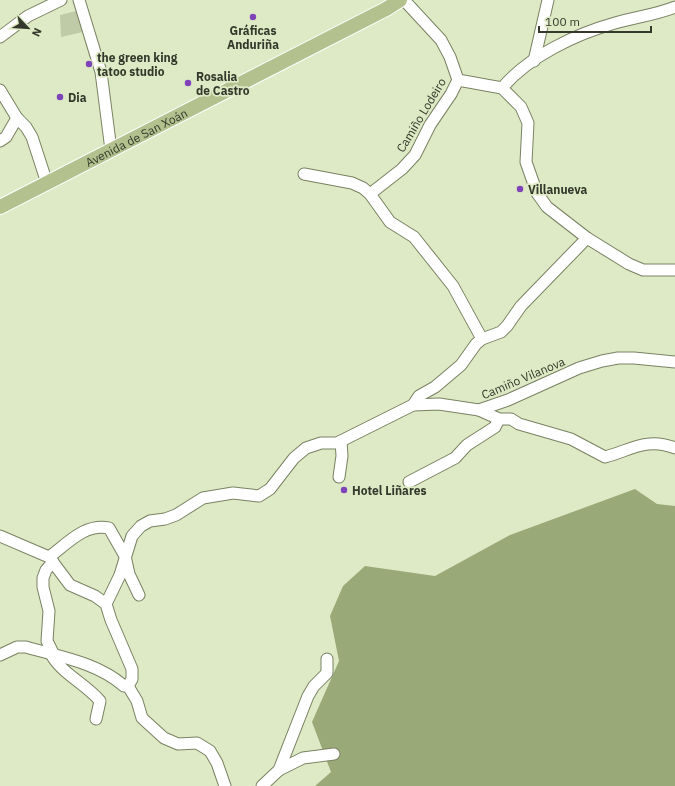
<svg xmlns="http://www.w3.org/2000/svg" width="675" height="786" viewBox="0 0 675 786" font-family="'IBM Plex Sans',sans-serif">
<rect width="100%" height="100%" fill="#deeac6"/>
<!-- green -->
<polygon fill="#bfcba7" points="76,11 83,32 61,37 60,15"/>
<!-- forest -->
<polygon fill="#99a977" points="635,489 657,504 675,506 675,786 315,786 331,772 312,722 339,661 330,616 343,586 365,566 435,576 510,535"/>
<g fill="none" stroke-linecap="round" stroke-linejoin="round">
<!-- minor casing -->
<g stroke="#788262" stroke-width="13">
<g id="minor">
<polyline points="79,0 101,72 111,150"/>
<polyline points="404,0 441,40 450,57 458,80 502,88 521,107 528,123 526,162 537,193 547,207 587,238 629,264 643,270 675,270"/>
<polyline points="0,37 28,16 61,0"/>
<polyline points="534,61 548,0"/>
<path d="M502,88C529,56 576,34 615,23C635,17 655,15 675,7"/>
<polyline points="0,90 17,118 26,127 32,137 47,183"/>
<polyline points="0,141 6,137 17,118"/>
<polyline points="304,174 352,183 363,188 370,194 390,222 414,237 453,286 482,339"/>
<polyline points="370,194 402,169 415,155 430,125 451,94 458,80"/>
<polyline points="413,405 419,396 435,387 461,365 476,344 482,339 501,332 507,326 521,306 587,238"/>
<path d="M479,410L499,419H511L519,424L571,439L605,457C631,450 647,437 675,448"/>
<polyline points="339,477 342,456 341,441"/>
<polyline points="409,482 455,458 467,445 495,427 499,419"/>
<polyline points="0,536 49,557 70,585 95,596 106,604 111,620 132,669 132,679 128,686"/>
<path d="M49,557C68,543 85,523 109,528L125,556L129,574L139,595"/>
<polyline points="53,562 46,570 43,578 43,587 49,611 47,641 54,655"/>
<polyline points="106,604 120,575 132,536 141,526 150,521 165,519 176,515 203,498 233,493 259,496 270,489 294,458 306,448 321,443 337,443 413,405 439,404 479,410 508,400 579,368 602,361 618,358 634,358 675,362"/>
<path d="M51,654C62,674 86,684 100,701L96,719"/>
<path d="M0,655L17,647H26C60,657 96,662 124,686H128"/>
<polyline points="128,686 137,701 142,718 164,738 178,744 197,743 210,751 217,763 225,786"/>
<polyline points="279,770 303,758 334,754"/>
<polyline points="262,786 279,770 308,696 314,686 327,673 327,659"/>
</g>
</g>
<!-- major casing -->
<g stroke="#fff" stroke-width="16">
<g id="major">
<path id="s1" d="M0,207L386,9L400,0"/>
</g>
</g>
<!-- minor -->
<use href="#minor" stroke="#fff" stroke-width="11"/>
<!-- major -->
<use href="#major" stroke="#b3c18f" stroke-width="14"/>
</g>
<!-- markers -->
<g fill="#7e43b9" stroke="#deeac6" stroke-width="1.5">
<circle cx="253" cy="17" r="4"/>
<circle cx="89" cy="64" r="4"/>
<circle cx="188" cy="83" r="4"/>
<circle cx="60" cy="97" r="4"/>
<circle cx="520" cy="189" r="4"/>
<circle cx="344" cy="490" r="4"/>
</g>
<g text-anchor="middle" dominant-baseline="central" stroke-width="3.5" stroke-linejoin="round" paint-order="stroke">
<!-- poi labels -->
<g font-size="12" font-weight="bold" fill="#35392b" stroke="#deeac6" text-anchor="start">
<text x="253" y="30" text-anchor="middle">Gráficas<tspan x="253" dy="14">Anduriña</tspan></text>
<text x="97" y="57">the green king<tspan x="97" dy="14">tatoo studio</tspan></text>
<text x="196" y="76">Rosalia<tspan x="196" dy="14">de Castro</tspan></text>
<text x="68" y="97">Dia</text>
<text x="528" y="189">Villanueva</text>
<text x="352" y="490">Hotel Liñares</text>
</g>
<!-- street labels -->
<g font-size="12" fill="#35392b" stroke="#deeac6">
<text transform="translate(421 115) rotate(-59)">Camiño Lodeiro</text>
<text stroke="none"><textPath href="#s1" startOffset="153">Avenida de San Xoán</textPath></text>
<text transform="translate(523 378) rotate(-23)">Camiño Vilanova</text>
</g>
</g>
<!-- north arrow -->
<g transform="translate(28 28) rotate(115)" stroke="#deeac6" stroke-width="3" paint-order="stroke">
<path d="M0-3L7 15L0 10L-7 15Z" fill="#35392b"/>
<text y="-6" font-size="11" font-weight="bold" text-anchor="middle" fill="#35392b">N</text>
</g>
<!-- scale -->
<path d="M539 26v6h112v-6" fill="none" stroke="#35392b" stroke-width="2"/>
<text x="545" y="26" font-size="12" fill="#35392b" stroke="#deeac6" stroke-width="3" paint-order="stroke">100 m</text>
</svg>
